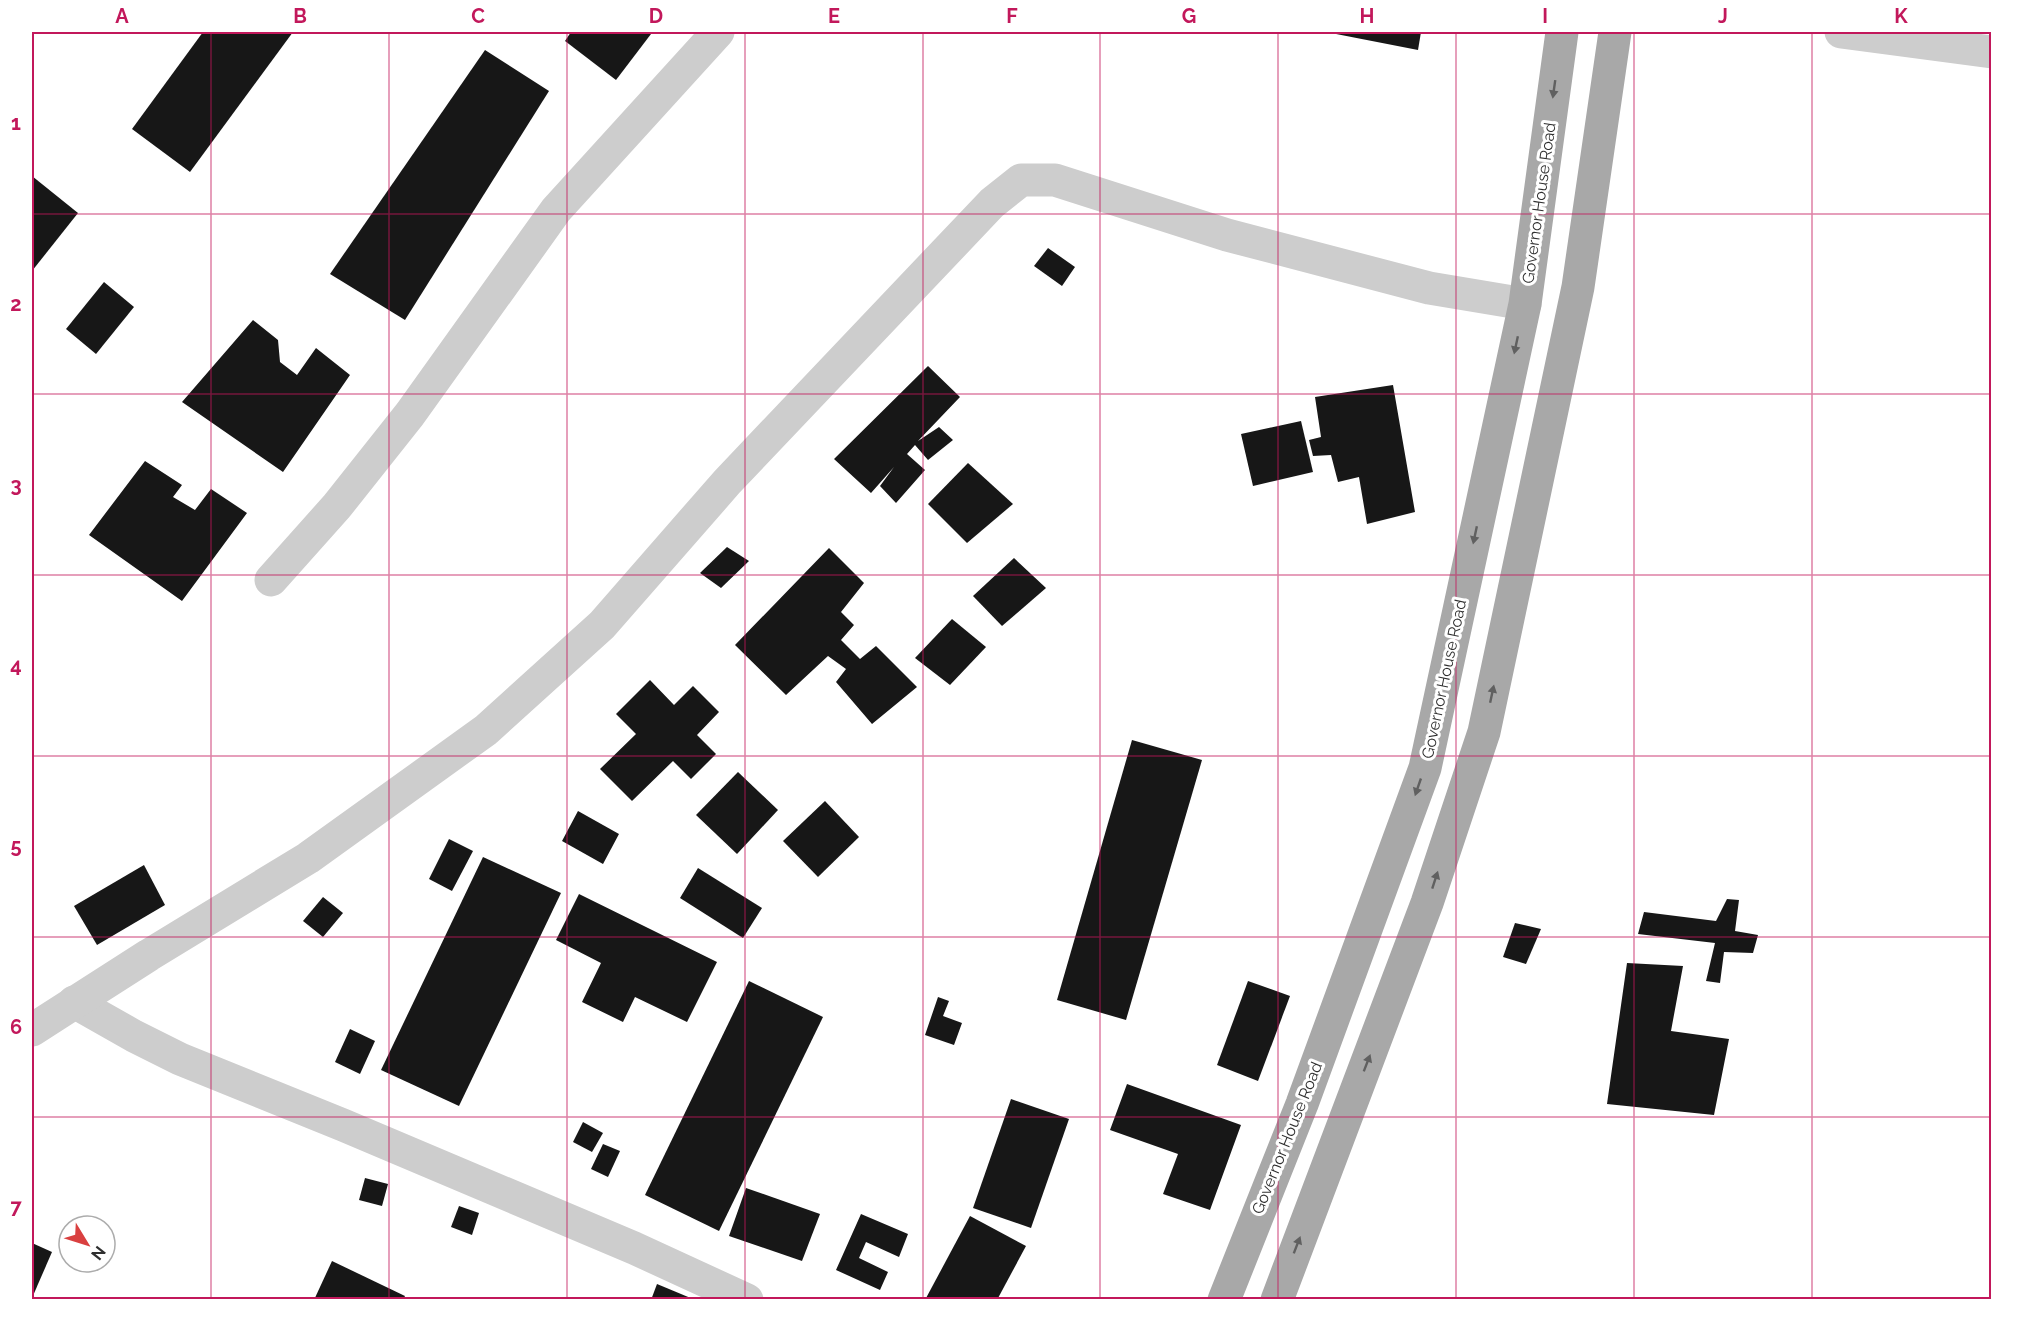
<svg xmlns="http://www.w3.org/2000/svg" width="2023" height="1331" viewBox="0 0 2023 1331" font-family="Raleway,sans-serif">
<rect width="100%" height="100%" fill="#fff"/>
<!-- building -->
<g fill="#171717">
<polygon points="203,32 293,32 190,172 132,129"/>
<polygon points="571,32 648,32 651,34 616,80 565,41"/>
<polygon points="1331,33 1331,32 1421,32 1418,50"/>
<polygon points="485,50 549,91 405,320 330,274"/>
<polygon points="32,176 78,213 32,271"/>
<polygon points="1048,248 1075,267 1062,286 1034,266"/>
<polygon points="104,282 134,307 96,354 66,329"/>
<polygon points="253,320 278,340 280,362 297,375 316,348 350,375 283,472 182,402"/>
<polygon points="928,366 960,397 918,441 939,427 953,440 928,460 915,445 907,454 925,470 896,503 880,486 894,467 871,493 834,459"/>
<polygon points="1393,385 1415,512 1367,524 1359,477 1338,482 1331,455 1313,456 1309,440 1321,437 1315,397"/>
<polygon points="1301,421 1313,472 1253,486 1241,434"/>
<polygon points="145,461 182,485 173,497 195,510 211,489 247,513 182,601 89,535"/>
<polygon points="968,463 1013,504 967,543 928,504"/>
<polygon points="727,547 749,561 721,588 700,573"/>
<polygon points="829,548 864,583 841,612 854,625 841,640 860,659 876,646 917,687 872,724 836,682 846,669 828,656 786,695 735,645"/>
<polygon points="1014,558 1046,588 1002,626 973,596"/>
<polygon points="952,619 986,647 950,685 915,658"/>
<polygon points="650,680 674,705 693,686 719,712 697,735 716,754 691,779 673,761 632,801 600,769 636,734 616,714"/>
<polygon points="1132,740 1202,760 1126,1020 1057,1000"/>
<polygon points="738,772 778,810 737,854 696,815"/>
<polygon points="825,801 859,837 818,877 783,841"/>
<polygon points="578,811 619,834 603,864 562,841"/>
<polygon points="449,839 473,851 452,891 429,879"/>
<polygon points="483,857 561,893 459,1106 381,1070"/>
<polygon points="144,865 165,905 97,945 74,906"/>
<polygon points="698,868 762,908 743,938 680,898"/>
<polygon points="579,894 717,962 687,1022 635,997 623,1022 582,1002 601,963 556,940"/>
<polygon points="323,897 343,913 323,937 303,921"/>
<polygon points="1727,899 1739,900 1735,931 1758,935 1753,953 1724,952 1720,983 1706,981 1715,943 1638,934 1644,912 1716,921"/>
<polygon points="1515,923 1541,929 1526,964 1503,957"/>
<polygon points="1627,963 1683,966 1671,1031 1729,1039 1714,1115 1607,1104"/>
<polygon points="749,981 823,1017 719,1231 645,1195"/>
<polygon points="1248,981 1290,996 1258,1081 1217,1065"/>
<polygon points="938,997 949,1001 943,1016 962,1023 954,1045 925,1035"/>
<polygon points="350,1029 375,1041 360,1074 335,1062"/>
<polygon points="1127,1084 1241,1125 1210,1210 1163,1194 1178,1154 1110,1130"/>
<polygon points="1011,1099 1069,1119 1031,1228 973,1208"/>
<polygon points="583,1122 603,1133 592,1152 573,1142"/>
<polygon points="603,1144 620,1151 608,1177 591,1169"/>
<polygon points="365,1178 388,1184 382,1206 359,1200"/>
<polygon points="746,1188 820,1214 802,1261 729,1236"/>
<polygon points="459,1206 479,1213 472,1235 451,1227"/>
<polygon points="861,1214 908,1234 899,1257 866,1242 859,1258 888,1272 880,1290 836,1270"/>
<polygon points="970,1216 1026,1246 997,1300 925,1300"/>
<polygon points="32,1243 52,1252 32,1298"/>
<polygon points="332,1261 405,1296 403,1300 314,1300"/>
<polygon points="657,1284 693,1299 693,1300 651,1300"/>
</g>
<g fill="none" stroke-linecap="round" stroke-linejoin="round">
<!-- minor -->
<g stroke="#cdcdcd" stroke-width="33">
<polyline points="1841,32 1992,52"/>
<polyline points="271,580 337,506 410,414 556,210 718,32"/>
<polyline points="74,1002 134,1036 180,1059 343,1125 634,1248 747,1300"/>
<polyline points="32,1030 149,955 308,858 486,730 602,625 727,482 992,203 1021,180 1055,180 1227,235 1429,288 1525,304"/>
</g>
<!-- major -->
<g stroke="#a8a8a8" stroke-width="33">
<polyline points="1224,1300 1302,1104 1425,768 1525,304 1562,32"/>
<polyline points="1277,1300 1427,903 1484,732 1578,287 1615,32"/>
</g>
</g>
<!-- one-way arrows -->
<defs><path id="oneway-solid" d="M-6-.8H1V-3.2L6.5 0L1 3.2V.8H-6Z" transform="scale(1.5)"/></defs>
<g fill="#606060">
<use href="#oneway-solid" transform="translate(1554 89) rotate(98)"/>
<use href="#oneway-solid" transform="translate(1516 345) rotate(102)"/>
<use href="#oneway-solid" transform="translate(1475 535) rotate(102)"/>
<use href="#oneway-solid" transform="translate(1492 694) rotate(-78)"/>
<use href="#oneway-solid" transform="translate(1418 787) rotate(109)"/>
<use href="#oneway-solid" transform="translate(1435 880) rotate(-72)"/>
<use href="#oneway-solid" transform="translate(1367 1063) rotate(-69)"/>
<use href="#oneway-solid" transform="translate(1297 1245) rotate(-69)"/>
</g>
<!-- grid -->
<path fill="none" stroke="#c2185b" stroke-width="1.5" stroke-opacity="0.55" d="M211,32V1300M389,32V1300M567,32V1300M745,32V1300M923,32V1300M1100,32V1300M1278,32V1300M1456,32V1300M1634,32V1300M1812,32V1300M32,214H1992M32,394H1992M32,575H1992M32,756H1992M32,937H1992M32,1117H1992"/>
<g text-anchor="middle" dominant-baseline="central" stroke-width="6" stroke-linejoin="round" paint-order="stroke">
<!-- street labels -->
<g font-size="16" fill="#303030" stroke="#fff">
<text transform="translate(1539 203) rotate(-82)">Governor House Road</text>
<text transform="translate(1444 679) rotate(-78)">Governor House Road</text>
<text transform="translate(1287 1138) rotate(-68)">Governor House Road</text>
</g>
</g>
<!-- border -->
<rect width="2023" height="1331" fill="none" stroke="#ffffff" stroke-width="66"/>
<!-- north arrow -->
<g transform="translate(87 1244) rotate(128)"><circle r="28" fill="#ffffff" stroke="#acacac" stroke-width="1.5"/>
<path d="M0-4.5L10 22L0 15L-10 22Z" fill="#d94040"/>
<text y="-9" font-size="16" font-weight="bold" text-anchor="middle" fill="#303030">N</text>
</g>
<rect x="33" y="33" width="1957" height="1265" fill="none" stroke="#c2185b" stroke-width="2"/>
<g font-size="20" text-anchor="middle" font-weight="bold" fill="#c2185b">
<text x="122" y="23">A</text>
<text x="300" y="23">B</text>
<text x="478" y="23">C</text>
<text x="656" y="23">D</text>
<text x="834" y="23">E</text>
<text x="1012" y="23">F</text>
<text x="1189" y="23">G</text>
<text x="1367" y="23">H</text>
<text x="1545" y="23">I</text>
<text x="1723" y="23">J</text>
<text x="1901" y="23">K</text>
<text x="16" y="130">1</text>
<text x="16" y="311">2</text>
<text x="16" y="492">3</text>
<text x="16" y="672">4</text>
<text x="16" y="853">5</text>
<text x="16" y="1034">6</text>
<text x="16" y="1214">7</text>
</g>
</svg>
